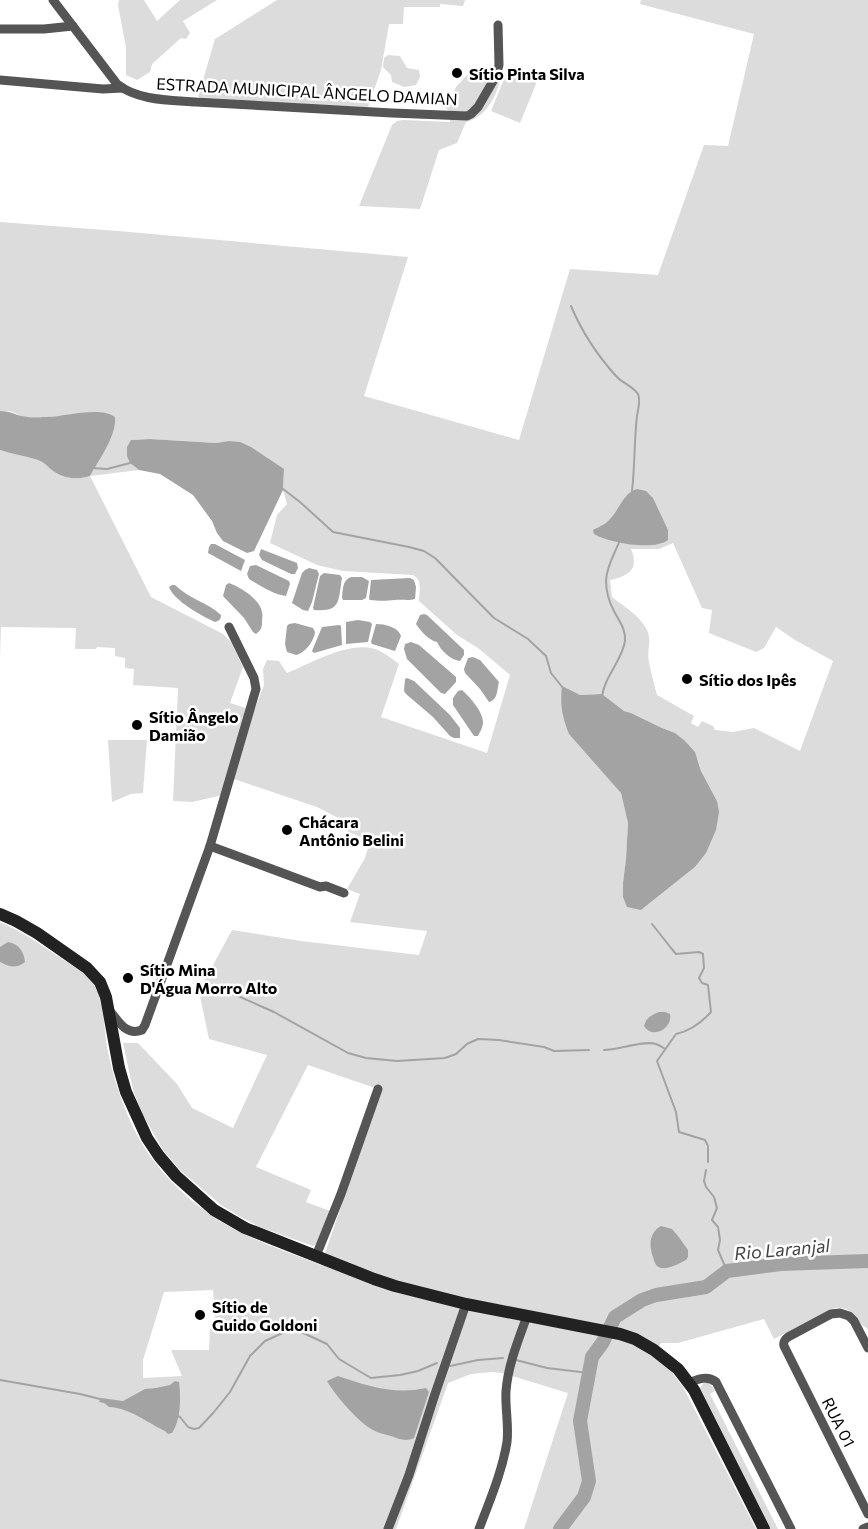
<svg xmlns="http://www.w3.org/2000/svg" width="868" height="1529" viewBox="0 0 868 1529" font-family="Commissioner,sans-serif">
<rect width="100%" height="100%" fill="#fff"/>
<!-- green -->
<g fill="#dcdcdc" fill-rule="evenodd">
<polygon points="119,0 144,0 157,21 180,0 217,0 183,21 190,33 186,39 181,38 152,64 150,72 137,80 126,75 126,48 118,5"/>
<polygon points="277,0 465,0 463,6 440,4 440,7 404,7 403,24 389,24 381,70 368,107 284,103 198,97 215,39"/>
<path d="M641,0H868V1329C854,1322 855,1306 835,1308L774,1339L764,1319L678,1343H661L653,1354L667,1366L683,1387L756,1529H524L568,1393L502,1373L492,1372L471,1374L448,1383L396,1529H0V922C21,931 40,944 59,957C71,965 86,972 94,985C104,1001 104,1029 107,1047C114,1084 130,1130 153,1160C174,1188 202,1212 232,1228C260,1243 291,1253 321,1265L381,1090L308,1065L256,1167L311,1190L306,1202L330,1211L317,1243L313,1246L260,1227L239,1216L221,1205L181,1171L163,1150L143,1115L133,1090L123,1043H138L177,1084L192,1108L233,1128L267,1055L209,1039L199,991L232,930L301,941L419,955L427,931L350,922L360,894L347,889L365,858L370,841L342,829L344,821L317,807L234,779L254,711L264,685L263,669L267,660L279,661L287,673C312,663 348,641 375,649C384,652 392,659 399,664L381,717L487,753L510,675L478,648L457,635L419,601C419,592 423,580 413,575L343,571L317,565L270,543L277,515L287,504L283,490L284,469L229,441L216,443L150,439L131,440L130,463L139,470L90,476L151,597L223,634L231,642L243,667L230,703L249,709L223,795L192,802L173,801L178,688L133,685L134,669L125,668V658L115,656V648L97,647L96,649H75L76,628L1,627L0,658V450C12,454 25,456 38,460C44,462 48,467 53,471C65,479 76,480 90,476L107,446L95,412L49,417H24L10,411H0V222L118,231L408,257L364,396L519,440L570,269L658,275L704,145L728,146L754,34L640,4ZM673,543L702,608L712,610L709,633L756,652L764,648L776,627L795,640L833,661L800,751L754,728L733,732L715,730L713,726L702,721L698,727L691,723L694,716L657,695C654,684 651,673 649,662C646,650 654,639 644,625C636,613 623,606 612,597L610,580C630,576 639,569 631,549H659ZM602,694L624,711L631,713L662,728L675,733L698,760L701,771L717,801L706,853L695,867L641,910L623,897V883L626,859L628,823L621,793L602,769L580,695ZM213,1290L216,1328L210,1329L209,1350H171L182,1376L143,1378V1360L164,1292Z"/>
<polygon points="388,55 400,56 407,68 419,70 420,77 416,85 404,87 392,82 391,75 383,67 384,58"/>
<path d="M492,66L502,67C501,88 489,117 466,122L457,143L439,150L420,209L359,206L392,125L397,121L403,120L450,122V112L444,106V97L452,98L456,87L469,73L482,74Z"/>
<polygon points="509,67 538,79 520,123 491,111"/>
<polygon points="108,740 147,740 143,793 131,794 112,802"/>
<polygon points="704,1383 710,1383 715,1391 710,1394 778,1529 770,1529 699,1389"/>
</g>
<!-- water -->
<g fill="#a3a3a3">
<path d="M0,411C10,411 13,414 22,416C29,418 39,417 46,417C65,417 99,406 115,417C117,435 99,460 90,476C76,480 65,479 53,471C48,467 44,462 38,460C25,456 12,454 0,450Z"/>
<polygon points="150,439 216,443 229,441 240,442 251,447 284,469 283,490 254,551 247,553 223,541 217,533 212,521 193,495 160,474 139,470 130,463 127,456 127,447 131,440"/>
<path d="M637,489L646,491L653,498L668,530V540C654,551 609,543 594,534L593,530C599,527 606,524 610,519C619,510 624,492 637,489Z"/>
<polygon points="211,544 215,544 245,560 241,571 208,553 209,547"/>
<polygon points="261,549 297,563 298,568 295,574 291,574 262,560 259,555"/>
<path d="M256,565L289,581L290,584L286,596C274,595 259,585 249,579L247,574L250,566Z"/>
<polygon points="309,568 317,570 319,574 312,602 308,611 303,610 292,603 302,573 305,570"/>
<path d="M324,573L340,575L342,578C338,602 341,612 314,610L313,608L320,576Z"/>
<path d="M351,577H362L369,581L366,598L362,600H343L342,598C343,590 342,580 351,577Z"/>
<path d="M410,578L414,580L416,587L415,599C408,601 402,599 395,600C386,601 379,601 370,600L369,599L371,580Z"/>
<path d="M229,583C240,587 260,599 262,612C263,615 262,618 262,622C262,628 261,630 256,634L253,632L244,618L223,596L226,585Z"/>
<path d="M172,585H175C189,599 207,602 221,615C221,619 219,621 215,622C202,616 174,601 169,587Z"/>
<path d="M424,614L427,615L464,650V655L460,661C451,660 441,651 437,642C428,640 421,631 416,624L420,615Z"/>
<polygon points="358,620 370,622 372,624 368,642 346,644 346,622"/>
<path d="M295,623L313,628L315,632C314,641 305,653 296,655L287,652L285,644L287,626L289,624Z"/>
<path d="M376,624C385,624 398,627 401,636L395,651L372,644L371,642Z"/>
<polygon points="339,625 341,626 342,645 314,653 312,651 322,627"/>
<polygon points="411,642 419,645 456,677 456,682 445,694 441,693 407,659 404,649 405,644"/>
<path d="M473,657L480,660L499,682C497,689 498,700 489,702L480,689L465,673L464,669L468,658Z"/>
<polygon points="407,678 414,681 450,715 460,728 460,738 454,738 450,736 433,717 406,694 404,691 405,679"/>
<path d="M562,686L580,695L602,694L624,711L631,713L662,728L675,733L685,741L695,752L701,771L717,801L719,812L716,830L706,853L695,867L641,910L627,907L623,897V883L626,859L628,823L621,793L569,734C562,716 560,705 562,686Z"/>
<path d="M462,690C470,697 483,712 483,722C483,727 480,732 478,736H474L453,705V698L458,691Z"/>
<path d="M8,942C19,944 24,952 25,962C17,969 9,967 0,962V947Z"/>
<path d="M659,1012H665L670,1014C673,1028 653,1040 644,1026C646,1018 651,1015 659,1012Z"/>
<path d="M661,1226L672,1229L678,1236L688,1250V1257L686,1260C678,1264 665,1272 657,1266C655,1264 654,1260 653,1257C649,1245 649,1233 661,1226Z"/>
<path d="M338,1376C368,1386 394,1395 426,1388L429,1392L414,1438C406,1442 399,1439 391,1436C385,1434 378,1433 373,1430C358,1422 335,1395 327,1381Z"/>
<path d="M175,1381L179,1382C181,1398 181,1420 172,1433L168,1434L165,1431C146,1422 130,1408 109,1407L104,1403L99,1402L101,1398L123,1401L145,1389L156,1388L170,1385Z"/>
</g>
<g fill="none" stroke-linecap="round" stroke-linejoin="round">
<!-- stream -->
<g stroke="#a3a3a3" stroke-width="2">
<path d="M571,306C582,332 597,355 616,376C622,383 633,386 638,394C641,400 638,409 637,416C634,441 635,466 632,491"/>
<polyline points="92,468 107,469 130,463"/>
<polyline points="283,489 300,502 333,532 409,547 424,551 435,558 494,618 528,639 546,656 551,673 563,688"/>
<path d="M602,697C604,677 622,661 625,641C626,629 619,621 614,611C609,602 606,590 606,580C607,565 615,553 620,540"/>
<path d="M652,924L671,948L676,954L699,952L703,954L704,968L699,978L702,983L708,985L711,1012C702,1022 690,1031 676,1034L657,1061L676,1112L679,1132L705,1140L708,1146V1162"/>
<polyline points="220,988 274,1012 348,1053 366,1058 397,1061 445,1058 456,1054 467,1044 478,1039 499,1040 544,1047 554,1051 589,1050"/>
<path d="M604,1050C618,1050 644,1040 656,1044C659,1045 662,1047 665,1049"/>
<polyline points="706,1170 704,1181 706,1187 714,1197 717,1208 712,1220 718,1227 720,1240 718,1250 727,1271"/>
<polyline points="516,1360 547,1368 589,1373"/>
<polyline points="450,1366 478,1360 503,1358"/>
<polyline points="0,1380 80,1394 100,1399"/>
<polyline points="175,1415 180,1417 188,1427 194,1429 199,1428 214,1412 230,1392 250,1356 265,1341 287,1331 299,1331 327,1344 339,1359 371,1378 400,1375 418,1371 437,1363"/>
</g>
<!-- river -->
<polyline stroke="#a3a3a3" stroke-width="14" points="560,1529 584,1497 589,1481 580,1421 592,1357 603,1342 615,1317 642,1300 656,1295 706,1287 727,1271 781,1264 868,1261"/>
<!-- street -->
<g stroke="#555" stroke-width="9">
<path d="M53,0L117,84C138,101 171,100 196,102L392,113L467,116L471,114L478,107L496,76L499,65L498,25"/>
<polyline points="0,29 44,29 73,26"/>
<polyline points="0,80 103,89 123,88"/>
<polyline points="210,846 320,887 326,886 344,893"/>
<path d="M110,1011C119,1022 126,1036 142,1030L145,1025L210,846L256,689L254,678L229,627"/>
<polyline points="316,1256 341,1194 378,1089"/>
<path d="M868,1348L854,1321L849,1316L840,1313L831,1314L788,1337C784,1340 783,1342 784,1346L868,1514"/>
<path d="M689,1383C698,1379 708,1375 716,1382L791,1529"/>
<polyline points="388,1529 409,1475 435,1394 466,1304"/>
<path d="M479,1529C490,1500 502,1472 507,1442C509,1425 505,1408 506,1391C508,1365 518,1341 527,1316"/>
<polyline points="863,1529 868,1527"/>
</g>
<!-- secondary -->
<polyline stroke="#222" stroke-width="12" points="0,914 16,921 37,933 87,968 100,982 106,997 119,1068 126,1092 147,1138 159,1156 176,1176 214,1210 245,1228 374,1279 395,1286 466,1304 620,1334 635,1339 654,1350 678,1369 694,1390 764,1529"/>
</g>
<!-- markers -->
<g fill="#000" stroke="#fff" stroke-width="2">
<circle cx="457" cy="73" r="6"/>
<circle cx="687" cy="679" r="6"/>
<circle cx="137" cy="725" r="6"/>
<circle cx="287" cy="830" r="6"/>
<circle cx="128" cy="978" r="6"/>
<circle cx="200" cy="1315" r="6"/>
</g>
<g text-anchor="middle" dominant-baseline="central" stroke-width="5" stroke-linejoin="round" paint-order="stroke">
<!-- poi labels -->
<g font-size="16" font-weight="bold" fill="#000" stroke="#fff" text-anchor="start">
<text x="469" y="73">Sítio Pinta Silva</text>
<text x="699" y="679">Sítio dos Ipês</text>
<text x="149" y="716">Sítio Ângelo<tspan x="149" dy="18">Damião</tspan></text>
<text x="299" y="821">Chácara<tspan x="299" dy="18">Antônio Belini</tspan></text>
<text x="140" y="969">Sítio Mina<tspan x="140" dy="18">D'Água Morro Alto</tspan></text>
<text x="212" y="1306">Sítio de<tspan x="212" dy="18">Guido Goldoni</tspan></text>
</g>
<!-- street labels -->
<g font-size="16" fill="#000" stroke="#fff">
<text transform="translate(307 91) rotate(3)">ESTRADA MUNICIPAL ÂNGELO DAMIAN</text>
<text transform="translate(839 1422) rotate(63)">RUA 01</text>
</g>
<!-- water labels -->
<g font-size="18" font-style="italic" fill="#444" stroke="#fff">
<text transform="translate(782 1249) rotate(-5)">Rio Laranjal</text>
</g>
</g>
</svg>
